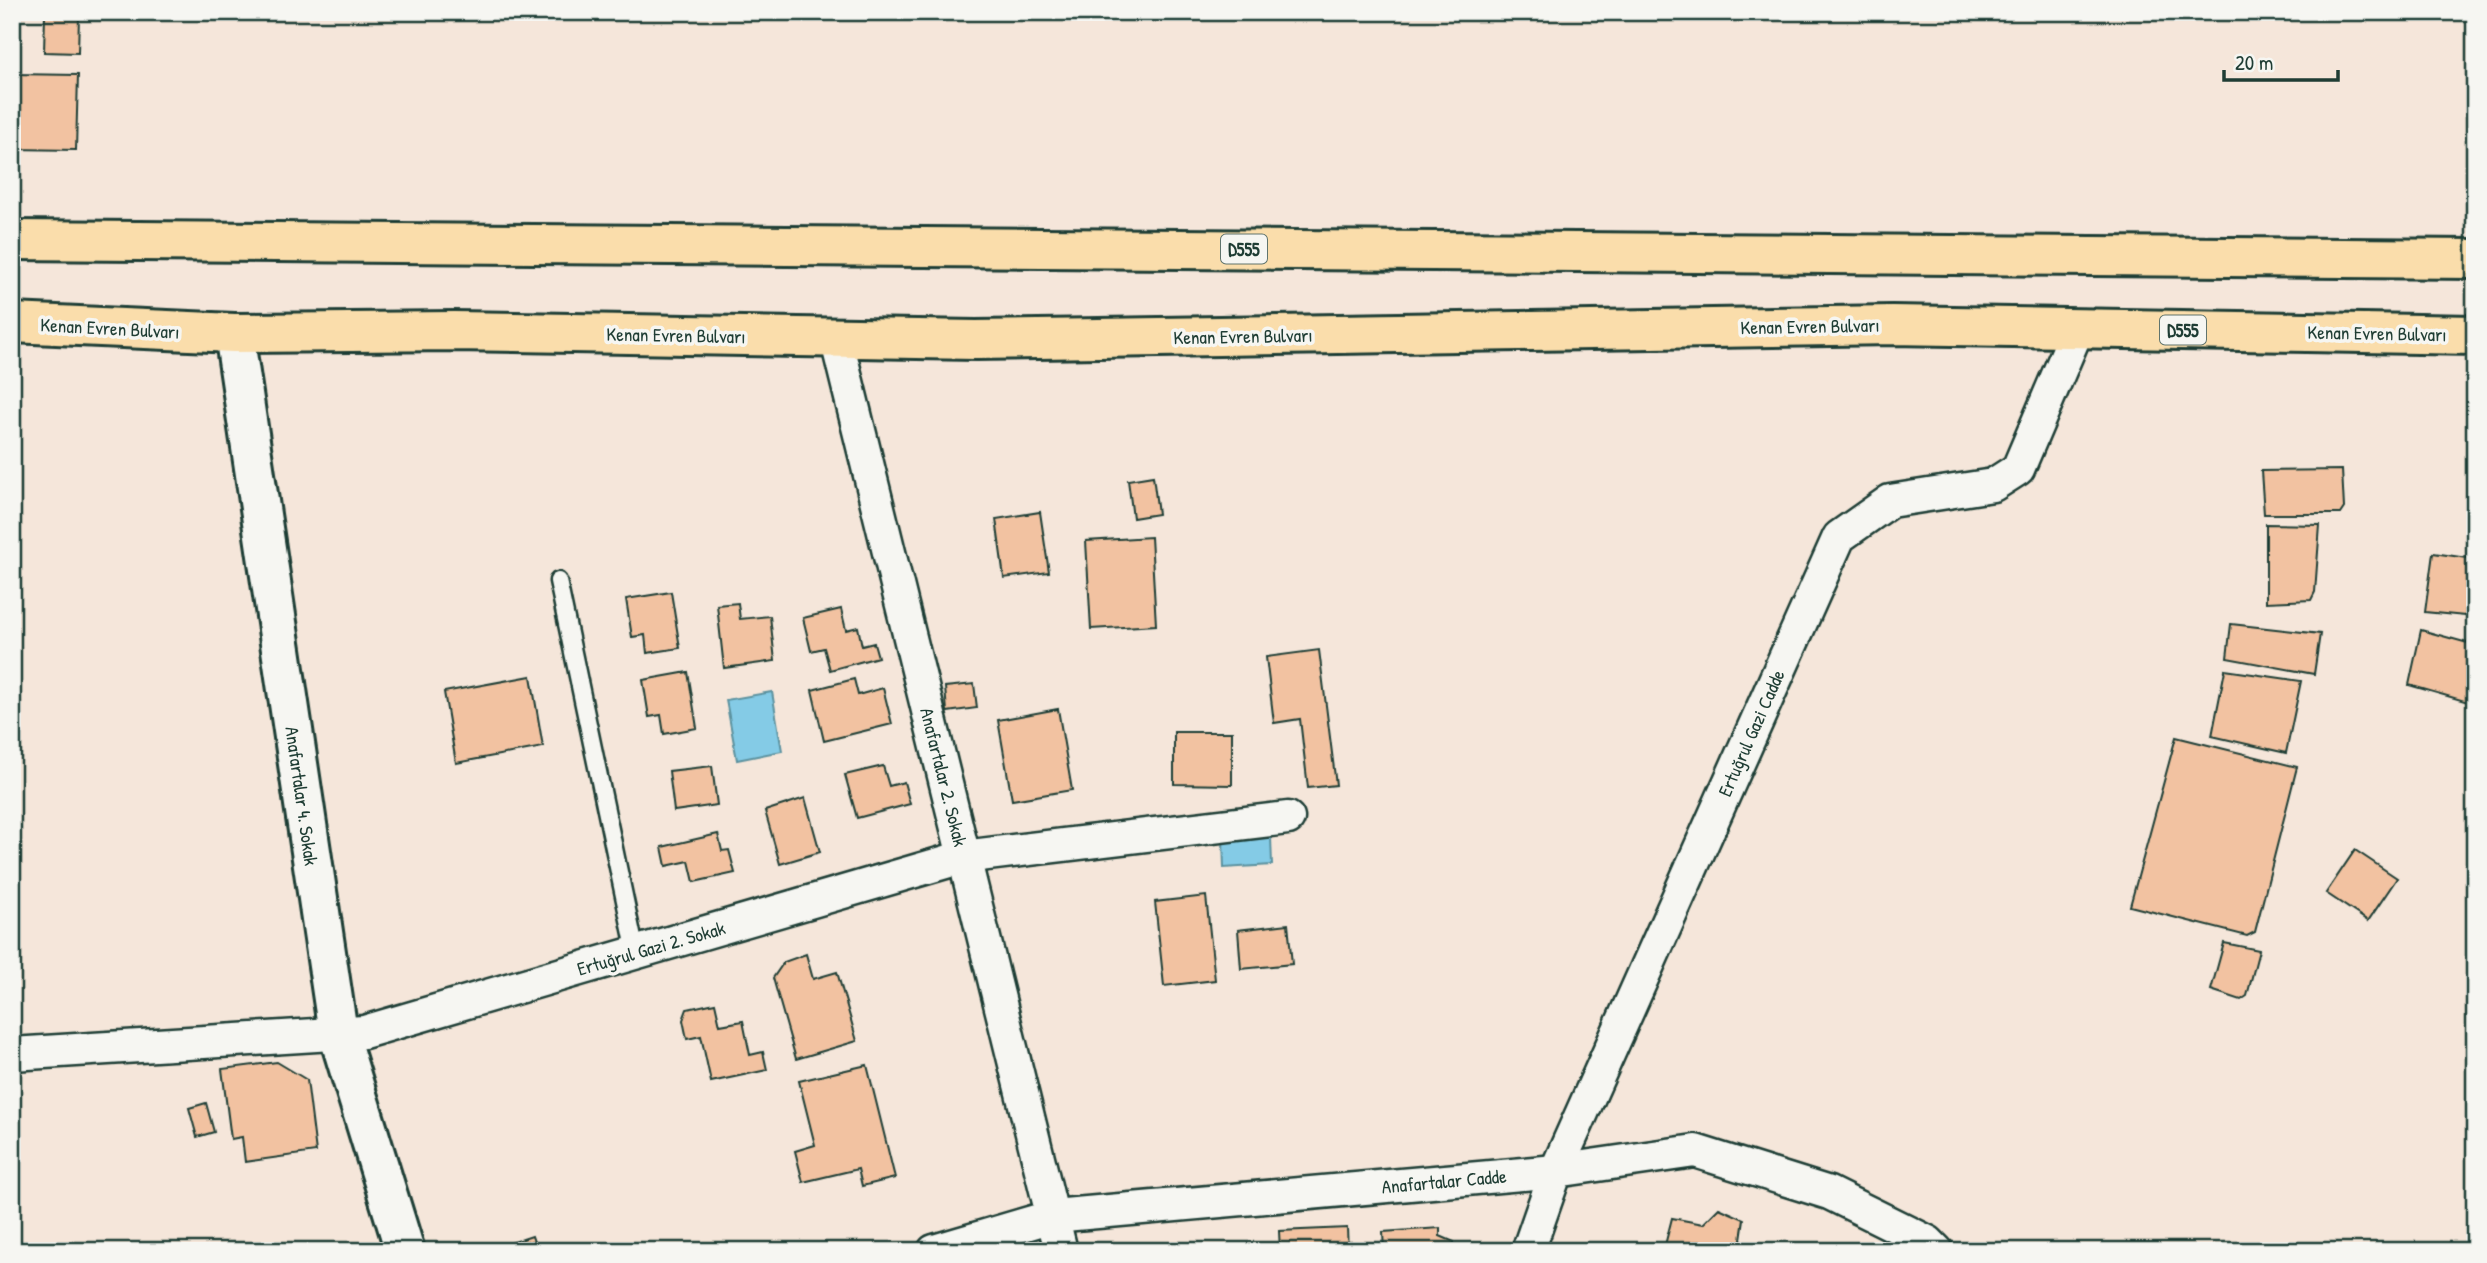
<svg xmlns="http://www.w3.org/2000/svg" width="2487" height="1263" viewBox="0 0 2487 1263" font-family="'Patrick Hand',sans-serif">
<rect width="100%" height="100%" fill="#f5e6da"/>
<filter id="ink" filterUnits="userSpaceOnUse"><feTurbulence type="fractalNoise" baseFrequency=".0143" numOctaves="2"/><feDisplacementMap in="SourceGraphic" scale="14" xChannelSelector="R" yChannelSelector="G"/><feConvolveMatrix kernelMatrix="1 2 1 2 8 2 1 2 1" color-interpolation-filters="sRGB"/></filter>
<g filter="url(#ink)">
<!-- water -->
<g fill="#84cbe6" stroke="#5c929f" stroke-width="2">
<polygon points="772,692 782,751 737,760 726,700"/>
<polygon points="1271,837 1272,865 1224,868 1223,839"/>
</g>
<!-- building -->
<g fill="#f2c2a1" stroke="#1f3d34" stroke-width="2">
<polygon points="45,15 79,15 78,53 44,52"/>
<polygon points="12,74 78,75 76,150 12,149"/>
<polygon points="2342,470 2344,508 2340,514 2264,514 2261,471"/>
<polygon points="1153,476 1158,514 1133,518 1128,480"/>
<polygon points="1040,512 1049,572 1004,578 996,519"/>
<polygon points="2266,524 2320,525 2315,592 2311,600 2266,602"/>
<polygon points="1151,537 1156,625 1091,629 1086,541"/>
<polygon points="2475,539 2475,617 2425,612 2433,553 2467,558"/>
<polygon points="671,592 680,648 647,653 645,635 632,637 626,599"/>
<polygon points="738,603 740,619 770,616 775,661 724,668 717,605"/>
<polygon points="841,609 846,630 858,627 862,646 874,643 878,657 830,670 824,648 811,651 803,618"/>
<polygon points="2231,624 2320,634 2314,674 2227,658"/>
<polygon points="2421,630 2475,645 2475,704 2409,685"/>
<polygon points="1319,650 1336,785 1308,788 1300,719 1274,723 1266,657"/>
<polygon points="2225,670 2301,681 2286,753 2212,736"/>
<polygon points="688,672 697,728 664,734 661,715 649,717 643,680"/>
<polygon points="531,676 543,747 456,763 444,692"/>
<polygon points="854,679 858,695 883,688 892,724 824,741 812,690"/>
<polygon points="974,684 977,708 947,712 945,687"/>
<polygon points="1058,709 1072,790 1012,800 998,720"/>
<polygon points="1174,732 1232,732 1232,785 1174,784"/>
<polygon points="2176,737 2297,767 2255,932 2247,936 2130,906"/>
<polygon points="712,766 717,805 674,811 669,771"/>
<polygon points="883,766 889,786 904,782 910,804 857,818 845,775"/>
<polygon points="805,798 820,852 780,864 765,811"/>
<polygon points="718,834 722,851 729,850 735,873 694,882 689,861 666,866 662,847"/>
<polygon points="2355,850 2397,878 2368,921 2326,893"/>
<polygon points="1206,896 1215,980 1164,986 1155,902"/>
<polygon points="1288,924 1292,964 1241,969 1238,930"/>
<polygon points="2224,943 2259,950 2247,996 2241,1000 2211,990"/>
<polygon points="806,954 813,979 837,972 857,1041 796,1059 773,978 784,962"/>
<polygon points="715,1003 720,1025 743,1021 750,1055 763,1052 767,1070 711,1082 701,1036 687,1039 683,1020 687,1009"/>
<polygon points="277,1062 307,1080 316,1152 245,1162 242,1137 231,1139 222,1069"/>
<polygon points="867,1065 895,1178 862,1186 858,1169 803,1182 795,1151 815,1145 799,1081"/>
<polygon points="206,1103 214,1132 197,1137 189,1108"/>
<polygon points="1719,1208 1744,1219 1741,1239 1754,1251 1664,1249 1672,1218 1703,1224"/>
<polygon points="1347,1228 1348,1251 1280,1251 1279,1231"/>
<polygon points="1440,1228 1440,1236 1454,1242 1455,1251 1384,1251 1383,1232"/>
<polygon points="532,1236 537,1251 487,1251"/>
</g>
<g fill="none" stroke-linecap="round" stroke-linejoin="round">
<!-- lane casing -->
<g stroke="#1f3d34" stroke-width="21">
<polyline id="lane" points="558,581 636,953"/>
</g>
<!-- street casing -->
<g stroke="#1f3d34" stroke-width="37">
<g id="street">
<polyline points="836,337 1061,1251"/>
<polyline points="12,1054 364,1032 963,857 1288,818"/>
<polyline points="934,1251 1053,1216 1556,1171 1695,1151 1829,1193 1928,1242 1937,1251"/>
<polyline points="1528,1251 1556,1171 1839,537 1890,501 1993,485 2018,469 2078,328"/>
</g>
</g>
<!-- secondary casing -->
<g stroke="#1f3d34" stroke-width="44">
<polyline id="secondary" points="234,333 338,1033 405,1251"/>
</g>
<!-- primary casing -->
<g stroke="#1f3d34" stroke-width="44">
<g id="primary">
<polyline points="12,240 2475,259"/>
<polyline points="12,323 234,333 454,331 976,340 1892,325 2475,335"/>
</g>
</g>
<!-- lane -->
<use href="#lane" stroke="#f6f6f2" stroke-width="16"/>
<!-- street -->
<use href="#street" stroke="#f6f6f2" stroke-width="32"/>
<!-- secondary -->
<use href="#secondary" stroke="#f6f6f2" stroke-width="38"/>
<!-- primary -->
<use href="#primary" stroke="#faddab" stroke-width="38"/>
</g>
</g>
<g text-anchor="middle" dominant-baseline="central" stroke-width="7" stroke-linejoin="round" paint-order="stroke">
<!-- shield labels -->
<g fill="#f6f6f2" stroke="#60746d" stroke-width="2">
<rect x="1221" y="234.5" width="46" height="29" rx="5"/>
<rect x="2160" y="315.5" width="46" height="29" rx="5"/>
</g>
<g font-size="18" font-weight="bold" fill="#1f3d34">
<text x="1244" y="249">D555</text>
<text x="2183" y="330">D555</text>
</g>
<!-- street labels -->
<g font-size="19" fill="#1f3d34" stroke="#f6f6f2">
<text transform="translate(1810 326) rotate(-1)">Kenan Evren Bulvarı</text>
<text transform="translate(110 328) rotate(3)">Kenan Evren Bulvarı</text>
<text transform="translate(2377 333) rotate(1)">Kenan Evren Bulvarı</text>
<text transform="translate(676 335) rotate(1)">Kenan Evren Bulvarı</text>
<text transform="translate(1243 336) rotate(-1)">Kenan Evren Bulvarı</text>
<text transform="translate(1751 733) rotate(-66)">Ertuğrul Gazi Cadde</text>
<text transform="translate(944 777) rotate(76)">Anafartalar 2. Sokak</text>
<text transform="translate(302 796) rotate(82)">Anafartalar 4. Sokak</text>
<text transform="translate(651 948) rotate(-16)">Ertuğrul Gazi 2. Sokak</text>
<text transform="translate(1444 1181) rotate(-5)">Anafartalar Cadde</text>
</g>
</g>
<!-- margin -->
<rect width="2487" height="1263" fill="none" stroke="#f6f6f2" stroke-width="42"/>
<rect x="21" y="21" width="2445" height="1221" fill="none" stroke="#1f3d34" stroke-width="2.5" filter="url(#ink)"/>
<!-- scale -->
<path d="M2224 70v10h114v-10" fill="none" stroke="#1f3d34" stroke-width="3.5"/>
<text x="2235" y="70" font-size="21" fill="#1f3d34" stroke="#f6f6f2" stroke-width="5" paint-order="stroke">20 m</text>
</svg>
